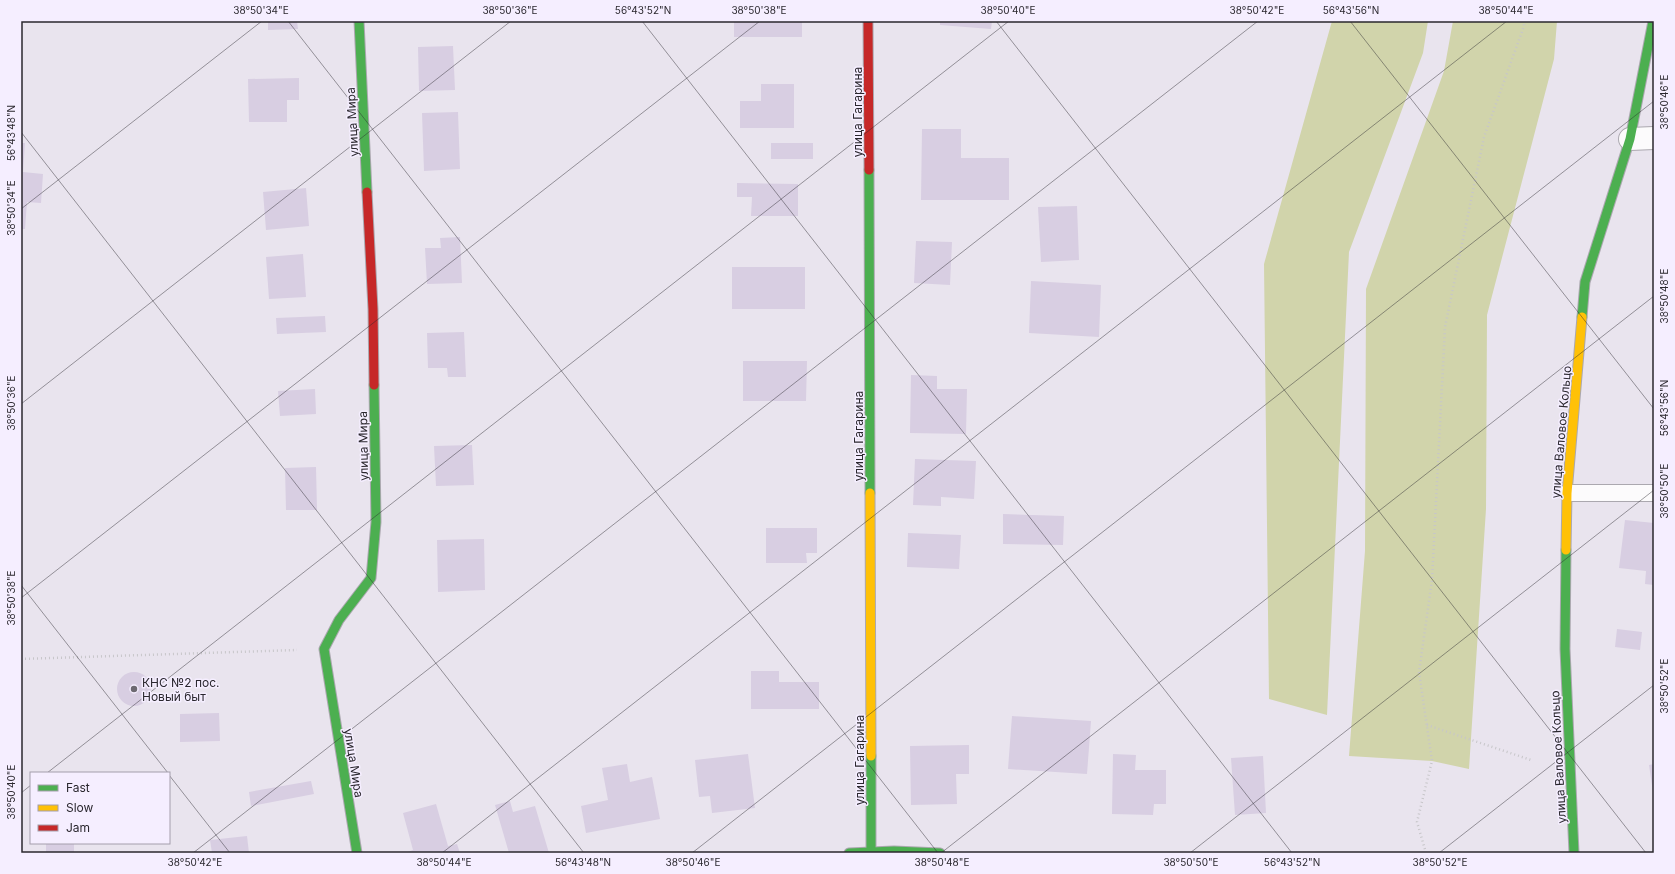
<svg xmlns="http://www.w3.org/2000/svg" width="1675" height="874" viewBox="0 0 1675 874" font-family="Inter,sans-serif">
<rect width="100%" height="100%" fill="#e9e4ee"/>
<!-- green -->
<g fill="#d1d4ab">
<polygon points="1332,21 1428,21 1423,53 1349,252 1327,715 1269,699 1264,264"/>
<polygon points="1453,21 1557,21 1554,59 1487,315 1486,509 1469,769 1432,761 1349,756 1365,551 1366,289 1444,71"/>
</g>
<!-- building -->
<g fill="#d8cee2">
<polygon points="268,21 297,21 298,29 268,30"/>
<rect x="734" y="21" width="68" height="16"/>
<polygon points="940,21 992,21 991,29 940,25"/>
<polygon points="453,46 455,90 419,91 418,47"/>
<polygon points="299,78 299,100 287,100 287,122 249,122 248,79"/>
<polygon points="761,84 794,84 794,128 740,128 740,101 761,101"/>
<polygon points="458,112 460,169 424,171 422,113"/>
<polygon points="922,129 961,129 961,158 1009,158 1009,200 921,200"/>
<polygon points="21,143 25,143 23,172 43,174 41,203 27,202 25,229 21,229"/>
<rect x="771" y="143" width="42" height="16"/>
<polygon points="737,183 798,184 798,216 751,216 752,197 737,197"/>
<polygon points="306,188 309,226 266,230 263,192"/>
<polygon points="1077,206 1079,260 1041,262 1038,207"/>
<polygon points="460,237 462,283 427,284 425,248 441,248 440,238"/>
<polygon points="916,241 952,242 950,285 914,283"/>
<polygon points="303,254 306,297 269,299 266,257"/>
<rect x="732" y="267" width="73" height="42"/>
<polygon points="1031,281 1101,285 1099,337 1029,333"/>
<polygon points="325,316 326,332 277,334 276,318"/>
<polygon points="464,332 466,377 448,377 447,368 428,368 427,333"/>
<polygon points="743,361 807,361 806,401 743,401"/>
<polygon points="911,375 937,376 937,389 967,389 966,434 910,433"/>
<polygon points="315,389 316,414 280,416 278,391"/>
<polygon points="472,445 474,485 436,486 434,446"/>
<polygon points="915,459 976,461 974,499 941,497 941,506 913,505"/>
<polygon points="316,467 317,510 286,510 285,468"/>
<polygon points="1003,514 1064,516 1063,545 1003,544"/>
<polygon points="1625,520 1654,523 1654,585 1645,584 1646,571 1619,568"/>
<polygon points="766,528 817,528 817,553 806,553 807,563 766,563"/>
<polygon points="908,533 961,535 959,569 907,567"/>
<polygon points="484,539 485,590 438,592 437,540"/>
<polygon points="1617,629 1642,632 1640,650 1615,647"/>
<polygon points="751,671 779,671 779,682 819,682 819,709 751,709"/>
<circle cx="134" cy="689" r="17"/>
<polygon points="219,713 220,741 180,742 180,714"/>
<polygon points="1012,716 1091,721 1087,774 1008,769"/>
<polygon points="969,745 969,774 956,774 957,804 911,805 910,746"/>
<polygon points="748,754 755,808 712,813 710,796 699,797 695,760"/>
<polygon points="1113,754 1136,755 1135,770 1166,770 1166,804 1154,804 1153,815 1112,814"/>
<polygon points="1263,756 1266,813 1235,815 1231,758"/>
<polygon points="627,764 630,782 652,777 660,819 586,833 581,806 608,800 602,768"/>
<polygon points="1654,764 1654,792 1653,792 1649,765"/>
<polygon points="311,781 314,794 251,806 249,792"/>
<polygon points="510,801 513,812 535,806 549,853 509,853 495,805"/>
<polygon points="436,804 448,846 457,844 460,853 405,853 413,850 403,813"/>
<polygon points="247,836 249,853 212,853 210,840"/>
<rect x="46" y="843" width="28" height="10"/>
</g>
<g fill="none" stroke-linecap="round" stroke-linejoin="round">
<!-- lane casing -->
<g stroke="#aba8af" stroke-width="18">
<polyline id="lane" points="1567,493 1654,493"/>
</g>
<!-- street casing -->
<g stroke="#aba8af" stroke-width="24">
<polyline id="street" points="1630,139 1654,138"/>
</g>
<!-- fast casing -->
<g stroke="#aba8af" stroke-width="11">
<g id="fast">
<polyline points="359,21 367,192"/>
<polyline points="869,170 870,493"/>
<polyline points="1582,317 1585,282 1630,139 1653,21"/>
<polyline points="1566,550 1565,649 1574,853"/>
<polyline points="871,756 871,851"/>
<polyline points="357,853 324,649 339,620 371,578 376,522 374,385"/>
<polyline points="849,853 894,851 940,853"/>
</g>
</g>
<!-- slow casing -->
<g stroke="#aba8af" stroke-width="11">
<g id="slow">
<polyline points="870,493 871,756"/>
<polyline points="1566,550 1567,493 1582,317"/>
</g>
</g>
<!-- jam casing -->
<g stroke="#aba8af" stroke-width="11">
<g id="jam">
<polyline points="868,21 869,170"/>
<polyline points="367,192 373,309 374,385"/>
</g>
</g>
<!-- path -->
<g stroke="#c7c6c9" stroke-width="2.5" stroke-dasharray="1 3" stroke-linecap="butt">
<polyline points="21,659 297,650"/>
<polyline points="1427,725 1531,760"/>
<polyline points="1426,853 1417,822 1432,761 1419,672 1432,580 1445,327 1484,137 1524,26 1524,21"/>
</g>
<!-- lane -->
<use href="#lane" stroke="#fcfbfc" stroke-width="16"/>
<!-- street -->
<use href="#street" stroke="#fcfbfc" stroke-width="22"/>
<!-- fast -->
<use href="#fast" stroke="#4caf50" stroke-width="9"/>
<!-- slow -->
<use href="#slow" stroke="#ffc107" stroke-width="9"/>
<!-- jam -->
<use href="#jam" stroke="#c62828" stroke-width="9"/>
</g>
<!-- ticks -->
<path fill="none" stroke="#2a272e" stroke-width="1" stroke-opacity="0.45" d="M288,21L938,853M642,21L1292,853M996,21L1646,853M1350,21L1654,409M21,132L584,853M21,209L262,21M21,404L511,21M21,585L168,773M21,598L760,21M47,773L1009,21M169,775L230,853M21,793L31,785M193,853L1258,21M442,853L1507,21M692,853L1654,101M941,853L1654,296M1190,853L1654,490M1439,853L1654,685"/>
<!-- markers -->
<circle fill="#6d6971" stroke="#f5eeff" stroke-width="1.5" cx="134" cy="689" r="4"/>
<g text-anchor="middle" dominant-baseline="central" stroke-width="3" stroke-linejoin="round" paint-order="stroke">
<!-- street labels -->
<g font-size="12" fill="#2a272e" stroke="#f5eeff">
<text transform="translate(857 112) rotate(-90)">улица Гагарина</text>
<text transform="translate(352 122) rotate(-93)">улица Мира</text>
<text transform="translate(1561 432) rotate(-85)">улица Валовое Кольцо</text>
<text transform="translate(858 436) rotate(-90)">улица Гагарина</text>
<text transform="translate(363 446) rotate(-91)">улица Мира</text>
<text transform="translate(1558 757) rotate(-93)">улица Валовое Кольцо</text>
<text transform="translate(859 760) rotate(-90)">улица Гагарина</text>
<text transform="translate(354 763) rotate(81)">улица Мира</text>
</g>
<!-- poi labels -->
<g font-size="12" fill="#2a272e" stroke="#f5eeff" text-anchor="start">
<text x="142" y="682">КНС №2 пос.<tspan x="142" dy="14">Новый быт</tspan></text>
</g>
</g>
<!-- border -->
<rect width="1675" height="874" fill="none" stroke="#f5eeff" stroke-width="44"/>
<!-- legend -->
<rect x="30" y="772" width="140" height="72" fill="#f5eeff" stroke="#a49eab"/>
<rect x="38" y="785" width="20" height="6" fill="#4caf50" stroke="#a49eab"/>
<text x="66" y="792" font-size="12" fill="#2a272e">Fast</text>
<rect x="38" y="805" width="20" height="6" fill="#ffc107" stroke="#a49eab"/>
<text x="66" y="812" font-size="12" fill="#2a272e">Slow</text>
<rect x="38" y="825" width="20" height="6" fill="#c62828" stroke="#a49eab"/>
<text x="66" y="832" font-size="12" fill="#2a272e">Jam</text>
<rect x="22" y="22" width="1631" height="830" fill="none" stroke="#2a272e" stroke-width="1.5"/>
<g font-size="10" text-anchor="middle" fill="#2a272e">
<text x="261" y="14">38°50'34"E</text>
<text x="510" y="14">38°50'36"E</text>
<text x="643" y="14">56°43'52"N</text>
<text x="759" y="14">38°50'38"E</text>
<text x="1008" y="14">38°50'40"E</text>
<text x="1257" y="14">38°50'42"E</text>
<text x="1351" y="14">56°43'56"N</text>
<text x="1506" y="14">38°50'44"E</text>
<text transform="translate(1664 102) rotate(-90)" y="4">38°50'46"E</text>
<text transform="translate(11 133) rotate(-90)" y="4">56°43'48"N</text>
<text transform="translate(11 208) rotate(-90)" y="4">38°50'34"E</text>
<text transform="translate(1664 296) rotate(-90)" y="4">38°50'48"E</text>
<text transform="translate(11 403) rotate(-90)" y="4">38°50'36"E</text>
<text transform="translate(1664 408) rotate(-90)" y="4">56°43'56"N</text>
<text transform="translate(1664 491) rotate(-90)" y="4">38°50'50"E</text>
<text transform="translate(11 598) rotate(-90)" y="4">38°50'38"E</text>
<text transform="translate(1664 686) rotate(-90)" y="4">38°50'52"E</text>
<text transform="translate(11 792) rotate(-90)" y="4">38°50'40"E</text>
<text x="195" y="866">38°50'42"E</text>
<text x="444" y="866">38°50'44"E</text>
<text x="583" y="866">56°43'48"N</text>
<text x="693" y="866">38°50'46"E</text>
<text x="942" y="866">38°50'48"E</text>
<text x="1191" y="866">38°50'50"E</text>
<text x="1292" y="866">56°43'52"N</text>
<text x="1440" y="866">38°50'52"E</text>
</g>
</svg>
